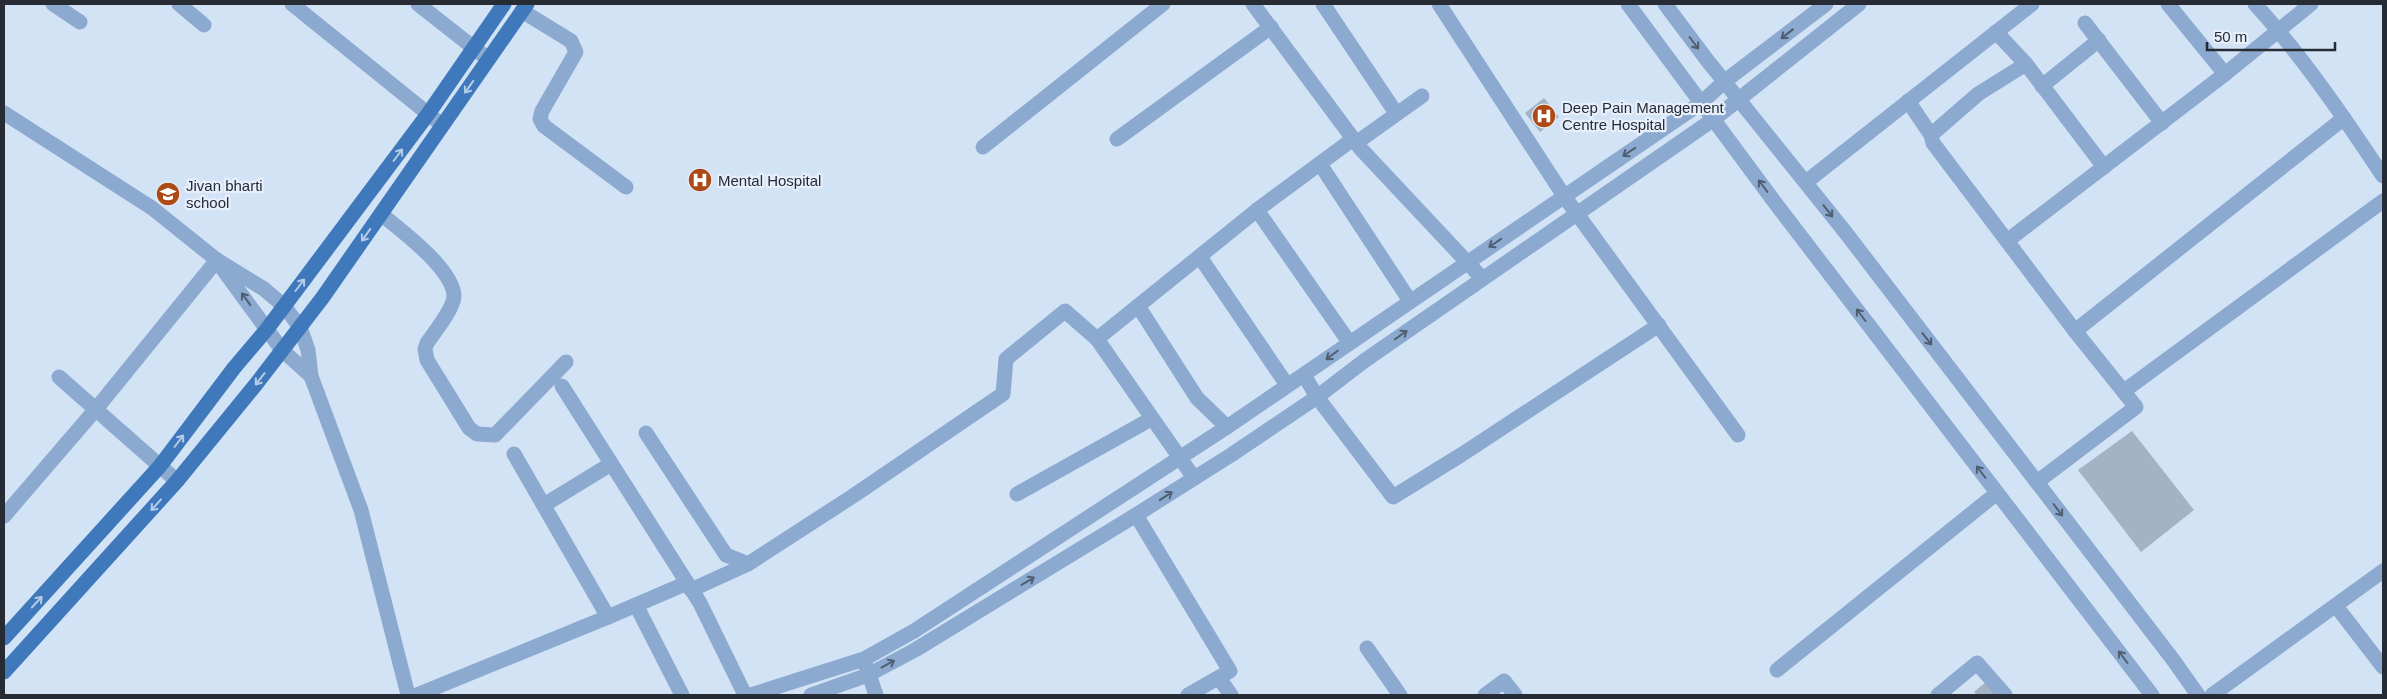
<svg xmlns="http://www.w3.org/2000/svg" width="2387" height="699" viewBox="0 0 2387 699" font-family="Helvetica,sans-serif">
<rect width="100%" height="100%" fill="#d3e3f6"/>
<!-- building -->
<g fill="#a3b2c5">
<polygon points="1544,98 1559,117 1540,132 1525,113"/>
<polygon points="2132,431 2194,510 2141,552 2078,470"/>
<polygon points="1992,677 2007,695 1977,695 1974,692"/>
</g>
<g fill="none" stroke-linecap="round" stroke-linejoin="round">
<!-- minor -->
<g stroke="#8caacf" stroke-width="15">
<polyline points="53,4 80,22"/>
<polyline points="179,4 204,25"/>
<polyline points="292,4 442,125"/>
<polyline points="418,4 488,59"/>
<polyline points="1253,4 1360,148 1482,278"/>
<polyline points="1323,4 1396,113"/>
<polyline points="1439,4 1564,196 1738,435"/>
<polyline points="1628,4 1776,204 2152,695"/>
<polyline points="1665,4 1707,60 1846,233 2174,661 2198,695"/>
<polyline points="2168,4 2225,74"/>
<path d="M2255,4C2303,57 2343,116 2383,176"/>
<polyline points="522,11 571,41 576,52 542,111 540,119 544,126 626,187"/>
<polyline points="2085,23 2162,123"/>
<polyline points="1996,32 2026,64 2104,167"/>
<polyline points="2026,64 1978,94 1931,135 1933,143 2075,331 2136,407 2037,482"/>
<polyline points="2042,86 2099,40"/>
<polyline points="1908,101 1931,135"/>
<polyline points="4,113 152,208 217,260 264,289 284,306 300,327 308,350 311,376 361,510 408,695"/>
<polyline points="1117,139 1271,27"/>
<polyline points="1356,143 1422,96"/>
<polyline points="983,147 1163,4"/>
<polyline points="1320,164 1410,301"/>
<polyline points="1806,182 2032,4"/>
<polyline points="1257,210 1349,342"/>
<path d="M381,214C401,230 453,269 454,296C454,308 434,333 427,343L425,349L427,360L469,428L477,434L495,435L566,362"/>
<polyline points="2007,241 2225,74 2311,4"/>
<polyline points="1200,257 1287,385"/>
<polyline points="222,268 282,350 311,376"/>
<polyline points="1138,306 1197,398 1227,427"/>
<polyline points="2075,331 2344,118"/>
<polyline points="1097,339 1194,478"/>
<polyline points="1304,375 1317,397 1393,497 1461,455 1659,325"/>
<polyline points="59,377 177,481"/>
<polyline points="562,386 700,603 745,695"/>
<polyline points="2124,391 2383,201"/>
<polyline points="646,433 726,555 748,564 853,496 1003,394 1006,359 1065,311 1097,339 1257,210 1353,139"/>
<polyline points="1017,494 1151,419"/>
<polyline points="544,505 611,464"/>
<polyline points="1136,515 1230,671 1188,695"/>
<polyline points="4,516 96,409 217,260"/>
<polyline points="691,590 748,564"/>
<polyline points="636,605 682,695"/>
<polyline points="2336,606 2383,667"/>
<polyline points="608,617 687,583"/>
<polyline points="1367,648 1400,695"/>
<polyline points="866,666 876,695"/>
<polyline points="1777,670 1997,493"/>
<polyline points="1219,678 1231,695"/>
<polyline points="417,695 608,617 514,454"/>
<polyline points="751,695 864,659 914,631 1227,427 1701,103 1725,81 1826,4"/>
<polyline points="811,695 868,675 915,650 1136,515 1231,455 1317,397 1364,361 1714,119 1859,4"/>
<polyline points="1485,695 1504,681 1515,695"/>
<polyline points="1938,695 1977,663 2005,695"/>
<polyline points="2212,695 2383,571"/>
</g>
<!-- major -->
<g stroke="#3f79bc" stroke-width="15">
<polyline points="4,638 160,466 234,368 267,329 428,114 504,4"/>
<polyline points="4,672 177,481 257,383 323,297 527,4"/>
</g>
</g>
<!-- one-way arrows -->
<defs><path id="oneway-shaft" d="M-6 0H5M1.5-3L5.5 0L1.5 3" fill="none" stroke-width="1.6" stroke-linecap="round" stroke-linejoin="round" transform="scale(1.25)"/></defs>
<g stroke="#4f5e72">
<use href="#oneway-shaft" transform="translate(1787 34) rotate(142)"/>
<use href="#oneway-shaft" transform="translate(1694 43) rotate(53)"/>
<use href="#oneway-shaft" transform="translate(1629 152) rotate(146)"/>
<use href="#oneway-shaft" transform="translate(1763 186) rotate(-127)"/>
<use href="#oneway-shaft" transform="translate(1828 211) rotate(52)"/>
<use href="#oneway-shaft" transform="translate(1495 243) rotate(146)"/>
<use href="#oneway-shaft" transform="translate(246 299) rotate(-126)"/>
<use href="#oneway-shaft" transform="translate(1861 315) rotate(-127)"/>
<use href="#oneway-shaft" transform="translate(1401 335) rotate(-35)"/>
<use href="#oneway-shaft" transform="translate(1927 339) rotate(52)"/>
<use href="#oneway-shaft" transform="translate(1332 355) rotate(143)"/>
<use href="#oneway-shaft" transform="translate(1981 472) rotate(-127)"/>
<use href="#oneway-shaft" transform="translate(1166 496) rotate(-33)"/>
<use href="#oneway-shaft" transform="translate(2058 510) rotate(53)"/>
<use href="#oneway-shaft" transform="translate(1028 581) rotate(-31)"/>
<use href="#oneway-shaft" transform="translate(2123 657) rotate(-127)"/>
<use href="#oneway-shaft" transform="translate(888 664) rotate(-29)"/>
</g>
<g stroke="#b4cce8">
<use href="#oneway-shaft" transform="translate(469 87) rotate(125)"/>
<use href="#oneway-shaft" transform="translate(398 155) rotate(-53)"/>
<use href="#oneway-shaft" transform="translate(366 235) rotate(125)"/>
<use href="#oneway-shaft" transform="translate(300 285) rotate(-53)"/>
<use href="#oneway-shaft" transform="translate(260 379) rotate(128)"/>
<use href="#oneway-shaft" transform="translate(179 441) rotate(-53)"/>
<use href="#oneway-shaft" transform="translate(156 505) rotate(132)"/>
<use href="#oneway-shaft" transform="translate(37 602) rotate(-47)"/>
</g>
<!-- icons -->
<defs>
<g id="hospital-disc" transform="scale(1.25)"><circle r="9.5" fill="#ac4914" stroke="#e6effb"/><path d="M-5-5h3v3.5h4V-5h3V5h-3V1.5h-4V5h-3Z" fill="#fff"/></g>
<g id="school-disc" transform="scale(1.25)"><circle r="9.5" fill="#ac4914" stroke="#e6effb"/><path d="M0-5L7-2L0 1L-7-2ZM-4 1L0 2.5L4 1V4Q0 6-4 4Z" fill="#fff"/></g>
</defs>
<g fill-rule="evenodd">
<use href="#hospital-disc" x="1544" y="116"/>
<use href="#hospital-disc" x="700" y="180"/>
<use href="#school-disc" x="168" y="194"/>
</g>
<g text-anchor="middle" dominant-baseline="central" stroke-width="4.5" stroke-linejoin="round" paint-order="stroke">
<!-- poi labels -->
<g font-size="15" fill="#272c34" stroke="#e6effb" text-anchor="start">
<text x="1562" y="107">Deep Pain Management<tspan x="1562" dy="17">Centre Hospital</tspan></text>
<text x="718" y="180">Mental Hospital</text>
<text x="186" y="185">Jivan bharti<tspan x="186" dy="17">school</tspan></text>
</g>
</g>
<!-- border -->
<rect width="2387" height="699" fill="none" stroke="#272c34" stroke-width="10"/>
<!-- scale -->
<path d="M2207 42v8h128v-8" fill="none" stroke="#272c34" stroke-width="2.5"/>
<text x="2214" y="42" font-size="15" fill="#272c34" stroke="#e6effb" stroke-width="4" paint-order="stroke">50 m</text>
</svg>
